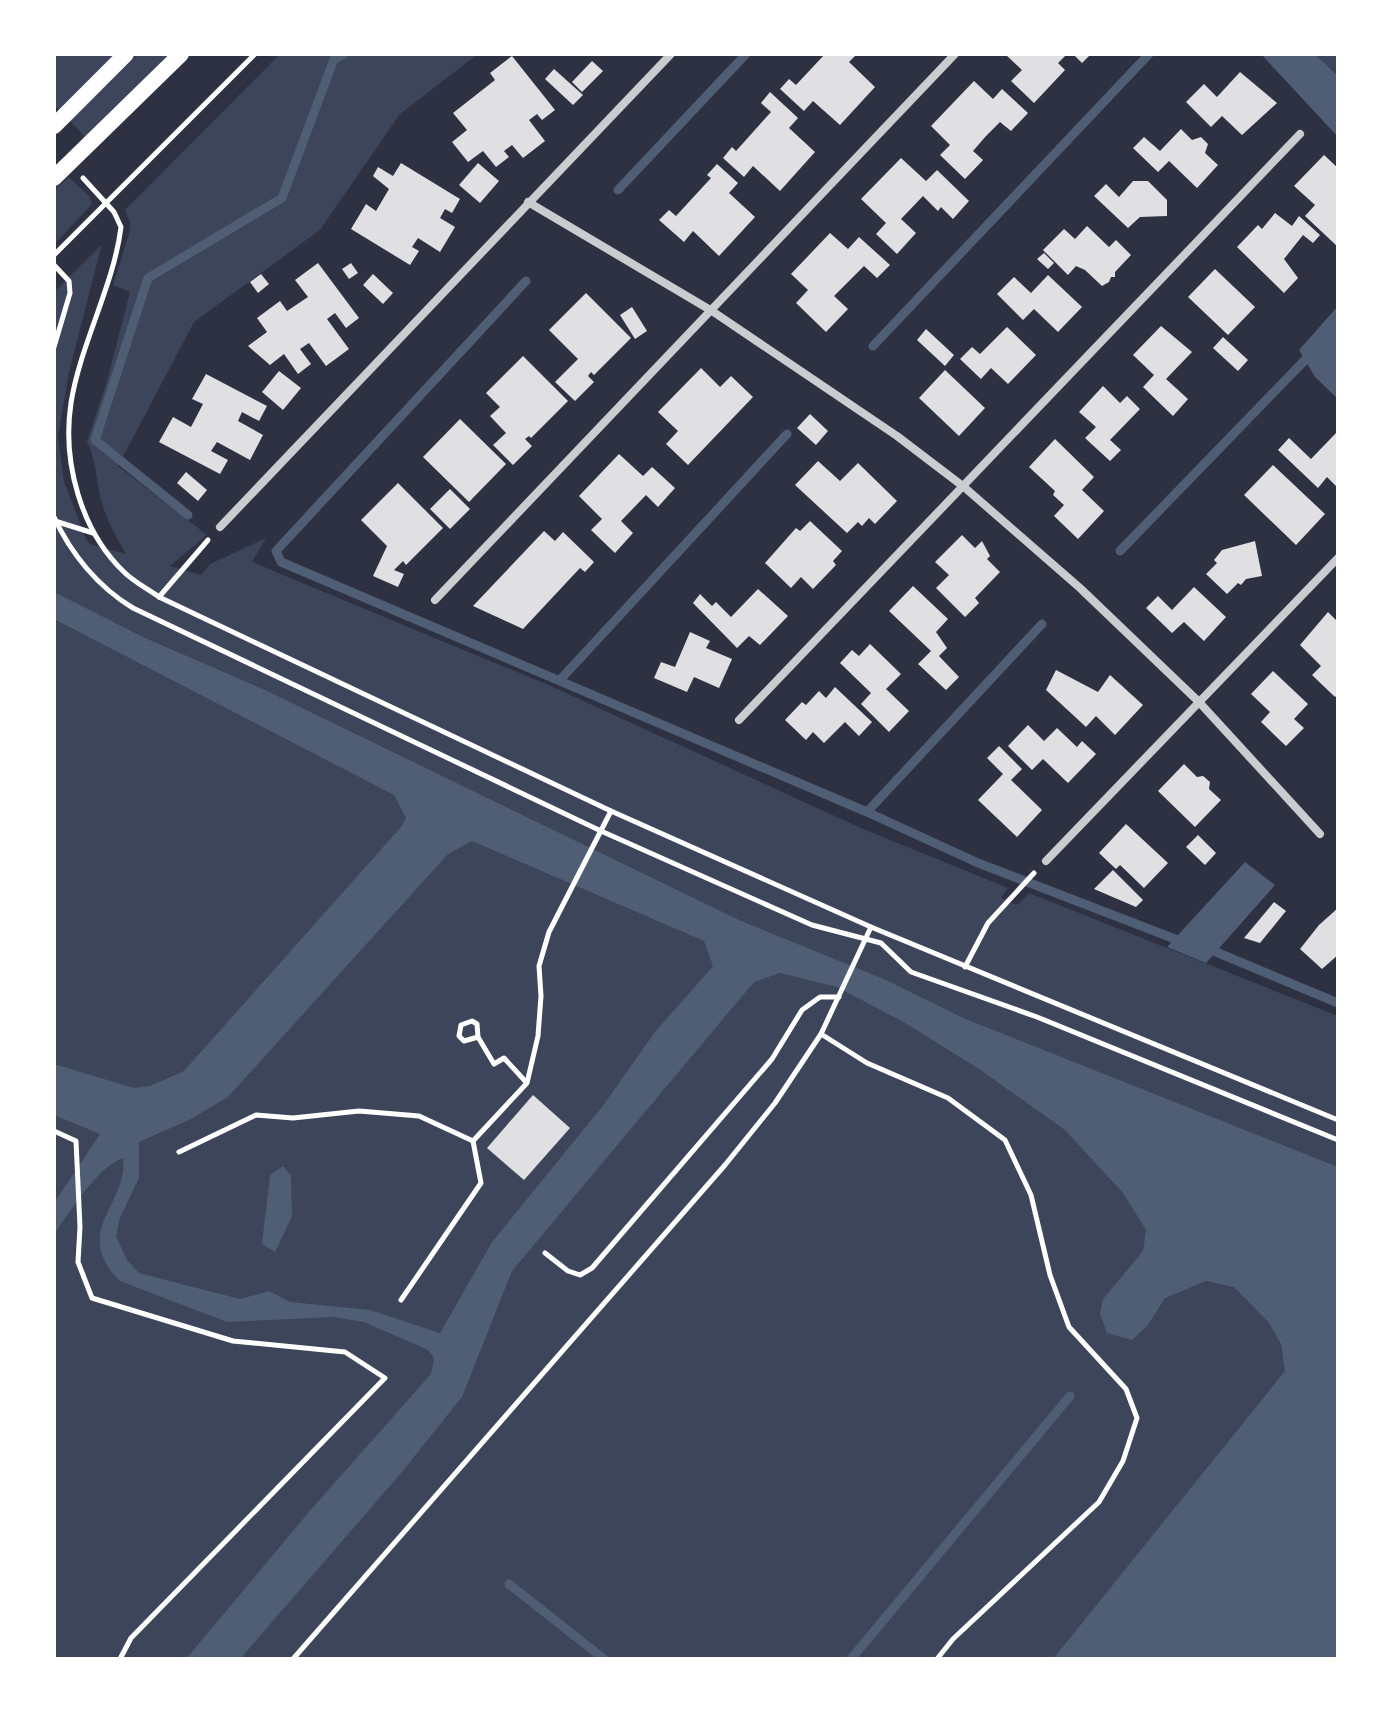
<svg xmlns="http://www.w3.org/2000/svg" width="1392" height="1713" viewBox="0 0 1392 1713" font-family="'Alegreya Sans',sans-serif">
<rect width="100%" height="100%" fill="#2d3142"/>
<!-- green -->
<g fill="#3c4559">
<polygon points="54,54 115,54 59,110 54,105"/>
<polygon points="138,54 170,54 86,138 70,121"/>
<path d="M280,54H478L400,114L320,230L194,322L118,466L207,535L170,566L201,575L210,564L266,538L252,562L553,687L861,828L1008,888L1001,898L1017,905L1029,893L1338,1016V1659H54V292L102,244L69,372L58,437L64,481L86,539L90,544L126,554C117,539 107,521 102,503C96,483 97,461 87,442L107,381L130,292L113,285L130,230V222L125,210Z"/>
<polygon points="1315,54 1338,54 1338,76"/>
<polygon points="69,177 90,197 92,204 54,245 54,190"/>
</g>
<!-- water -->
<g fill="#4f5d75" fill-rule="evenodd">
<polygon points="1261,54 1315,54 1338,76 1338,137"/>
<polygon points="1338,306 1338,399 1315,377 1299,350"/>
<path d="M54,592L145,638L265,690L739,920L886,980L963,1018L1338,1167V1659H1053L1285,1371L1281,1344L1269,1323L1234,1287L1206,1281L1165,1298L1148,1325L1132,1340L1107,1333L1100,1314L1103,1299L1143,1251L1146,1230L1123,1193L1065,1130L979,1069L905,1023L837,987L780,973L754,982L512,1271L462,1397L402,1472L240,1659H186L314,1506L431,1374L434,1358L428,1350L364,1322L333,1317L227,1322L120,1281C70,1232 129,1203 123,1158C96,1168 71,1211 54,1234V1203L100,1134L54,1115V1064L134,1088L150,1086L184,1071L401,827L406,818L394,795L54,619ZM472,841L704,941L713,966L655,1032L602,1107L492,1242L440,1333L370,1310L290,1302L269,1291L240,1299L139,1273L127,1260L116,1236L120,1218L139,1178V1142L191,1119L228,1097L448,854Z"/>
<polygon points="1245,862 1275,885 1206,963 1167,947"/>
<polygon points="283,1166 291,1176 292,1216 275,1252 262,1244 270,1175"/>
</g>
<g fill="none" stroke-linecap="round" stroke-linejoin="round">
<!-- stream -->
<g stroke="#4f5d75" stroke-width="9">
<polyline points="618,190 746,54"/>
<polyline points="526,281 276,551 281,562 867,812 978,863 1175,939"/>
<polyline points="873,346 1149,54"/>
<polyline points="188,515 95,440 148,278 282,198 334,59 344,54"/>
<polyline points="1120,551 1305,360"/>
<polyline points="560,680 787,434"/>
<polyline points="867,812 1042,624"/>
<polyline points="1216,952 1338,1003"/>
<polyline points="509,1584 604,1659"/>
<polyline points="851,1659 1070,1396"/>
</g>
</g>
<!-- building -->
<g fill="#e0e0e3">
<polygon points="825,54 857,54 849,62 875,87 840,125 813,101 804,111 780,89 789,79 796,85"/>
<polygon points="1005,54 1067,54 1058,63 1065,70 1034,103 1011,81 1022,70"/>
<polygon points="1073,54 1091,54 1082,63"/>
<polygon points="512,56 555,110 542,120 537,114 529,120 545,141 523,158 512,145 504,151 509,157 496,167 483,151 468,162 452,142 467,130 453,113 495,80 490,73"/>
<polygon points="592,61 603,71 582,92 572,82"/>
<polygon points="554,69 583,95 573,105 545,79"/>
<polygon points="1240,72 1277,103 1242,135 1222,116 1211,127 1186,102 1204,84 1217,97"/>
<polygon points="974,81 993,99 1002,89 1028,113 1011,131 1000,122 986,136 973,151 983,160 965,179 940,155 950,145 931,126"/>
<polygon points="770,92 798,118 789,128 815,152 780,191 753,166 744,177 723,158 732,147 736,151 771,112 761,103"/>
<polygon points="1181,129 1192,140 1201,137 1208,144 1205,153 1218,165 1197,188 1169,161 1158,172 1133,148 1144,137 1160,151"/>
<polygon points="1324,155 1338,168 1338,247 1305,216 1315,205 1294,186"/>
<polygon points="901,158 926,181 937,170 969,201 953,219 941,207 938,211 923,196 901,219 916,233 897,254 876,234 886,223 861,199"/>
<polygon points="401,163 460,199 452,213 445,209 440,218 455,227 440,252 418,238 412,247 419,251 410,265 351,229 366,204 376,211 389,189 373,176 378,167 393,176"/>
<polygon points="478,163 499,181 480,203 459,185"/>
<polygon points="717,164 738,183 729,193 755,217 719,256 693,231 684,242 659,220 669,210 676,216 711,178 707,175"/>
<polygon points="1133,181 1148,181 1167,200 1167,216 1140,217 1128,228 1094,196 1106,184 1119,197"/>
<polygon points="1275,213 1292,226 1299,216 1320,235 1313,243 1303,235 1284,259 1298,278 1284,293 1237,247 1258,225 1262,229"/>
<polygon points="1087,226 1109,247 1116,240 1131,255 1115,272 1115,277 1111,277 1109,282 1102,286 1085,270 1076,266 1068,275 1043,250 1064,229 1075,239"/>
<polygon points="830,233 848,249 859,237 890,265 877,278 864,266 834,296 848,309 826,332 796,303 808,290 791,274"/>
<polygon points="1044,253 1054,263 1048,269 1037,259"/>
<polygon points="318,263 359,318 346,328 335,313 327,319 349,349 326,366 309,343 300,349 311,364 298,374 284,354 270,365 248,346 267,332 257,318 280,301 287,311 308,297 295,280"/>
<polygon points="351,263 358,273 349,279 342,269"/>
<polygon points="1215,269 1255,307 1228,335 1188,297"/>
<polygon points="261,274 269,284 258,293 250,282"/>
<polygon points="373,274 393,293 383,304 363,285"/>
<polygon points="1048,275 1082,307 1058,332 1034,309 1023,320 997,294 1014,277 1031,293"/>
<polygon points="586,293 631,338 594,375 591,372 588,376 594,382 575,401 555,382 578,359 549,330"/>
<polygon points="632,307 647,331 635,339 620,315"/>
<polygon points="1161,326 1192,352 1166,379 1188,399 1173,416 1143,387 1154,375 1133,355"/>
<polygon points="1007,327 1036,355 1008,384 991,368 981,379 960,359 972,347 980,354"/>
<polygon points="926,329 954,355 945,366 917,340"/>
<polygon points="1223,337 1248,360 1238,371 1213,348"/>
<polygon points="523,356 568,401 531,438 529,436 525,439 532,446 513,465 493,445 506,433 490,416 500,407 486,393"/>
<polygon points="701,368 720,387 731,376 753,397 688,465 666,444 678,431 658,412"/>
<polygon points="945,370 985,408 959,436 919,398"/>
<polygon points="279,371 301,388 283,410 262,392"/>
<polygon points="206,374 267,406 259,421 242,412 238,421 263,435 250,460 217,442 211,451 228,460 220,474 159,442 173,417 191,427 203,404 192,399"/>
<polygon points="1103,386 1120,403 1127,396 1140,409 1110,440 1121,450 1110,461 1085,438 1096,427 1079,412"/>
<polygon points="810,414 828,431 816,445 797,428"/>
<polygon points="460,419 506,464 469,502 423,457"/>
<polygon points="1336,433 1338,488 1327,477 1318,488 1278,450 1289,438 1311,459"/>
<polygon points="1055,439 1094,477 1082,490 1104,511 1078,539 1054,516 1064,505 1053,495 1055,491 1029,467"/>
<polygon points="619,454 643,476 652,467 675,488 658,507 646,495 621,521 633,533 615,553 591,530 602,519 579,496"/>
<polygon points="818,461 840,481 858,463 897,501 875,524 869,518 862,526 858,522 847,533 795,485"/>
<polygon points="1273,465 1325,514 1296,545 1244,495"/>
<polygon points="186,472 207,490 198,501 177,483"/>
<polygon points="398,483 443,528 406,565 403,561 394,570 404,574 398,587 373,576 387,546 361,520"/>
<polygon points="450,489 470,509 450,529 430,509"/>
<polygon points="810,521 842,551 833,561 836,565 813,589 801,577 791,588 765,563 796,528 800,531"/>
<polygon points="544,531 555,541 563,532 594,562 585,572 580,568 523,629 473,606"/>
<polygon points="962,535 975,548 982,541 990,556 987,559 1000,572 975,598 979,603 965,617 936,588 949,575 935,562"/>
<polygon points="1255,541 1262,576 1246,579 1241,585 1238,583 1227,594 1206,574 1217,563 1214,560 1222,550"/>
<polygon points="913,586 948,619 936,632 947,648 939,656 959,677 946,690 918,664 931,651 889,611"/>
<polygon points="1194,587 1226,617 1204,641 1184,622 1172,633 1146,608 1158,596 1172,610"/>
<polygon points="758,589 788,616 760,645 749,636 737,648 693,603 700,594 712,606 716,602 731,617"/>
<polygon points="1328,612 1338,622 1338,694 1335,697 1312,675 1321,666 1300,645"/>
<polygon points="690,632 710,641 706,648 732,659 719,688 694,677 687,692 654,678 661,662 675,667"/>
<polygon points="870,644 901,674 886,689 909,711 889,732 861,704 871,693 840,663 852,650 859,656"/>
<polygon points="1056,670 1098,692 1110,675 1143,705 1115,735 1096,716 1086,727 1046,690"/>
<polygon points="1273,671 1308,704 1294,719 1304,728 1286,746 1261,722 1270,712 1251,694"/>
<polygon points="835,687 872,722 859,736 845,722 824,743 813,732 806,740 785,720 802,702 806,705 819,691 826,698"/>
<polygon points="1028,725 1044,741 1057,728 1077,747 1082,741 1096,754 1068,783 1043,759 1032,770 1008,746"/>
<polygon points="999,746 1022,769 1011,780 1042,810 1017,837 978,800 1003,774 987,758"/>
<polygon points="1184,764 1197,777 1203,776 1210,782 1209,789 1221,800 1195,827 1158,791"/>
<polygon points="1126,824 1168,863 1144,888 1120,865 1116,869 1099,853"/>
<polygon points="1198,835 1216,853 1205,865 1186,847"/>
<polygon points="1113,870 1143,900 1136,907 1094,889"/>
<polygon points="1274,902 1286,911 1260,943 1244,938"/>
<polygon points="1338,908 1338,955 1322,969 1300,949 1319,925"/>
<polygon points="533,1095 570,1128 524,1180 487,1148"/>
</g>
<g fill="none" stroke-linecap="round" stroke-linejoin="round">
<!-- path -->
<g stroke="#fff" stroke-width="5">
<path d="M83,178L114,212L121,227C114,285 80,345 71,403C62,462 81,531 124,572C134,582 148,589 159,597L611,811L871,927L1338,1120"/>
<polyline points="54,255 255,54"/>
<polyline points="54,265 69,281 70,293 54,347"/>
<path d="M54,517C71,554 98,587 133,608L601,831L812,925L881,943L911,972L1037,1017L1338,1140"/>
<polyline points="58,522 93,533"/>
<polyline points="159,597 208,540"/>
<polyline points="965,967 988,923 1034,873"/>
<polyline points="821,1034 867,1063 948,1098 1005,1140 1031,1195 1050,1275 1069,1327 1126,1389 1137,1418 1123,1461 1099,1502 953,1639 937,1659"/>
<polyline points="478,1037 477,1024 472,1021 461,1025 459,1036 464,1041 478,1037 494,1064 504,1058 526,1082"/>
<polyline points="54,1131 76,1141 80,1227 78,1262 92,1298 233,1341 345,1352 385,1378 131,1638 120,1659"/>
<polyline points="473,1141 527,1083 538,1036 541,996 539,966 549,932 611,811"/>
<polyline points="179,1152 256,1115 293,1118 359,1111 419,1116 473,1141 481,1183 401,1300"/>
<polyline points="545,1253 568,1271 580,1275 592,1268 772,1059 802,1010 820,997 839,997"/>
<polyline points="293,1659 725,1165 775,1103 821,1034 871,927"/>
</g>
<!-- minor -->
<g stroke="#caccd0" stroke-width="8">
<polyline points="528,202 712,311 897,436 964,487 1080,588 1199,702 1320,834"/>
<polyline points="220,527 671,54"/>
<polyline points="435,600 955,54"/>
<polyline points="739,720 1300,134"/>
<polyline points="1046,861 1338,558"/>
</g>
<!-- secondary -->
<g stroke="#fff" stroke-width="16">
<polyline points="54,126 126,54"/>
<polyline points="54,178 181,54"/>
</g>
</g>
<!-- border -->
<rect width="1392" height="1713" fill="none" stroke="#ffffff" stroke-width="112"/>
</svg>
